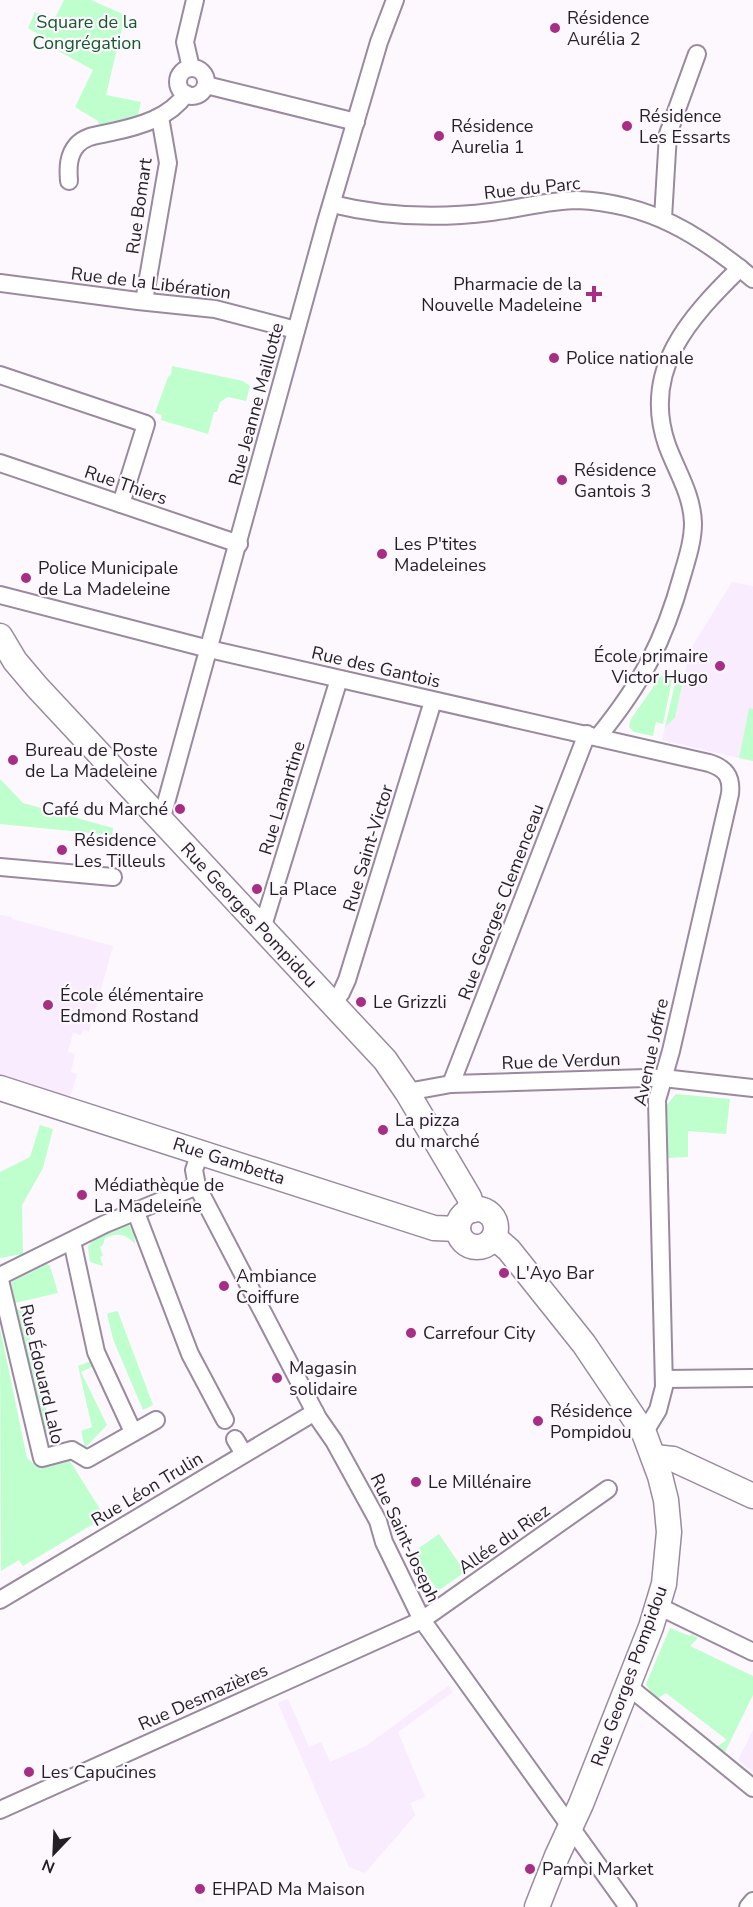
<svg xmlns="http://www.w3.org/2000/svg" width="753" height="1907" viewBox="0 0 753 1907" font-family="'Nunito Sans',sans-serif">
<rect width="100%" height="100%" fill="#fcf8fd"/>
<!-- built -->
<g fill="#f9ecfe">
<polygon points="732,582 753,586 753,709 749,709 739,758 662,740 665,727 675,718 690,650"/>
<polygon points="0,915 12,917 12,919 113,946 89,1032 83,1030 81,1035 73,1033 68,1052 75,1054 71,1072 77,1074 71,1094 67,1097 0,1075"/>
<polygon points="448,1686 453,1692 398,1732 425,1797 410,1803 415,1815 365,1873 349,1867 278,1703 288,1699 309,1747 321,1742 330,1762 366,1746"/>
<polygon points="753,1730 753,1772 738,1760"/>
</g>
<!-- green -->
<g fill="#bffecd">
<polygon points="64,0 91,0 125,15 106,95 141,102 138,115 99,125 98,121 75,107 93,70 53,48 55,44 28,28 35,12 54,20"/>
<polygon points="172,366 243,381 250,386 246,401 228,397 220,402 217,412 214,412 208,434 161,420 162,415 155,413 168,377 171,375"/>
<polygon points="661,676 672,679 663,724 656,722 653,736 634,732 629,727 631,719"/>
<polygon points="676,679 683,681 675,718 665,727"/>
<polygon points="749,708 753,709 753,761 739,758"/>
<polygon points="0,779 23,803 113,828 112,835 0,824"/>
<polygon points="676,1094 730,1099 726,1134 688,1131 688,1157 668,1158 665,1107"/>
<polygon points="40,1125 53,1129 43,1168 22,1205 23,1254 0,1258 0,1172 30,1157"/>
<path d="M128,1224L134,1233L135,1244C125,1233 118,1233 105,1238L103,1245L100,1247L103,1256L100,1257L103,1266L90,1262L88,1246C97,1235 114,1230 128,1224Z"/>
<polygon points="47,1264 50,1266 58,1293 15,1303 11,1282"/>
<polygon points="23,1308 51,1430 42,1432 16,1309"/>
<polygon points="116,1311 118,1312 153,1405 143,1410 113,1339 107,1314"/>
<polygon points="0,1328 27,1458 36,1466 68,1458 105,1517 23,1566 19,1560 1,1571"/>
<polygon points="91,1361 92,1367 81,1372 107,1425 85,1448 81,1431 92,1427 78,1366"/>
<polygon points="439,1534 465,1572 438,1591 412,1553"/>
<polygon points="670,1628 690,1636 691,1634 698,1638 690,1646 753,1676 753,1695 725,1752 716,1747 727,1740 666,1693 655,1700 646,1684"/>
</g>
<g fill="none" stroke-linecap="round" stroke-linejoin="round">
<!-- street casing -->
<g stroke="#9a8aa0" stroke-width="20">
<g id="street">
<polyline points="191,68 185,42 195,0"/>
<circle cx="192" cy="82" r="14"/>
<polyline points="206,85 356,122"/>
<path d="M69,181C68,168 68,155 77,145C86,135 100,135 112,132C140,126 169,118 186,94"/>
<path d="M332,204C385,217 436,219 491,212C518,209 550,200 577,200C649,203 699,234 753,279"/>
<polyline points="663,218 668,134 697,54"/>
<polyline points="0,283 138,301 215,309 296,330"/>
<polyline points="144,301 168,163 160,117"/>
<polyline points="0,375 146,424 121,504"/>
<polyline points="0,463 239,544"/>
<path d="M0,595L209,649L709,763C725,768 732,776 730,794L671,1051L657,1100L664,1387L658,1410L644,1433"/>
<path d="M598,737C641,684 664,642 682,576C687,559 693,541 693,523C692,494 677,472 667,445C641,370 689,318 740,268"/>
<polyline points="161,821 326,222 379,42 395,0"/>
<polyline points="0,867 113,877"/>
<polyline points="262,929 339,679"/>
<polyline points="332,1004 341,993 347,980 433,701"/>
<polyline points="451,1084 587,734"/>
<polyline points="407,1092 451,1084 646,1078 663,1078 753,1088"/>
<polyline points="197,1186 318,1418 334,1441 378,1521 384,1542 422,1620 628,1907"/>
<polyline points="135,1210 190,1354 225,1420"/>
<polyline points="72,1241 96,1352 133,1432"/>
<polyline points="0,1276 105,1224 197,1186 194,1170 200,1153"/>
<polyline points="0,1280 42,1458 72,1450 87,1459 156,1420"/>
<polyline points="664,1379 753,1378"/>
<polyline points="235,1439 244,1454"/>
<polyline points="0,1600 315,1412"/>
<polyline points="658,1606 753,1652"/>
<polyline points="628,1686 753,1788"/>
<polyline points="0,1810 422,1620 608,1489"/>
<polyline points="748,1907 753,1901"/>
</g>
</g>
<!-- secondary casing -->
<g stroke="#9a8aa0" stroke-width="27">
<g id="secondary">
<polyline points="0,636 15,661 37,687 385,1060 407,1092 469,1197 473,1210"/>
<polyline points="0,1088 434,1228 458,1229"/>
<circle cx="477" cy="1228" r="19"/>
<polyline points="494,1237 509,1250 584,1344 644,1433 660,1476 666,1500 669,1532 664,1584 651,1627 581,1804 557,1856 537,1907"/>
<polyline points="654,1457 673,1459 753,1496"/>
</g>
</g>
<!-- street -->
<use href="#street" stroke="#fff" stroke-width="16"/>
<!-- secondary -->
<use href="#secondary" stroke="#fff" stroke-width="24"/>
</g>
<!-- markers -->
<g fill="#a62e85" stroke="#fcf8fd" stroke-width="2">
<circle cx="555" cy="28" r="6"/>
<circle cx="627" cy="126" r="6"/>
<circle cx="439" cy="136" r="6"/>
<path d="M591 285h6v6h6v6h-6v6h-6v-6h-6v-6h6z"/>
<circle cx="554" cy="358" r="6"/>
<circle cx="562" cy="480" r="6"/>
<circle cx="382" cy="554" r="6"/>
<circle cx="26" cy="578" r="6"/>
<circle cx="720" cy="666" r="6"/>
<circle cx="13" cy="760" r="6"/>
<circle cx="180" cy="809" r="6"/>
<circle cx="62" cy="850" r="6"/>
<circle cx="257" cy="889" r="6"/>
<circle cx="361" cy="1002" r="6"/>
<circle cx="48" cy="1005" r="6"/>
<circle cx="383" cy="1130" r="6"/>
<circle cx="82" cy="1195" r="6"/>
<circle cx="504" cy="1273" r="6"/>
<circle cx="224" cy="1286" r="6"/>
<circle cx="411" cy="1333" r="6"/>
<circle cx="277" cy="1378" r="6"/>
<circle cx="538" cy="1421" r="6"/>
<circle cx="416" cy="1482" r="6"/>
<circle cx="29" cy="1772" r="6"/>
<circle cx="530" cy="1869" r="6"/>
<circle cx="200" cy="1889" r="6"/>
</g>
<g text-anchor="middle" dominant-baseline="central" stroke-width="4.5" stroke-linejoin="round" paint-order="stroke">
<!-- poi labels -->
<g font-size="18" fill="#241e26" stroke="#fcf8fd" text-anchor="start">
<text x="567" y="18">Résidence<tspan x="567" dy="21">Aurélia 2</tspan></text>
<text x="639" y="116">Résidence<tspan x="639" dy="21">Les Essarts</tspan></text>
<text x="451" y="126">Résidence<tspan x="451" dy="21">Aurelia 1</tspan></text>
<text x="582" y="284" text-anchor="end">Pharmacie de la<tspan x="582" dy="21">Nouvelle Madeleine</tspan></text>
<text x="566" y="358">Police nationale</text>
<text x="574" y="470">Résidence<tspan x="574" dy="21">Gantois 3</tspan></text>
<text x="394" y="544">Les P'tites<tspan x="394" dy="21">Madeleines</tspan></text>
<text x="38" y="568">Police Municipale<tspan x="38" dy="21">de La Madeleine</tspan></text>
<text x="708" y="656" text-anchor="end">École primaire<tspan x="708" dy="21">Victor Hugo</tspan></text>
<text x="25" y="750">Bureau de Poste<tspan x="25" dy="21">de La Madeleine</tspan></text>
<text x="168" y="809" text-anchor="end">Café du Marché</text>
<text x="74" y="840">Résidence<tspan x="74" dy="21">Les Tilleuls</tspan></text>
<text x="269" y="889">La Place</text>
<text x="60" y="995">École élémentaire<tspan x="60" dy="21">Edmond Rostand</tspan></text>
<text x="373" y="1002">Le Grizzli</text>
<text x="395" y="1120">La pizza<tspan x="395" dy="21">du marché</tspan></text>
<text x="94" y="1185">Médiathèque de<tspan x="94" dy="21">La Madeleine</tspan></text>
<text x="516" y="1273">L'Ayo Bar</text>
<text x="236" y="1276">Ambiance<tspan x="236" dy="21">Coiffure</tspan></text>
<text x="423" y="1333">Carrefour City</text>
<text x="289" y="1368">Magasin<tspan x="289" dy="21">solidaire</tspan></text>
<text x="550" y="1411">Résidence<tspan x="550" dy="21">Pompidou</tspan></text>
<text x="428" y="1482">Le Millénaire</text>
<text x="41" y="1772">Les Capucines</text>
<text x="542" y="1869">Pampi Market</text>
<text x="212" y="1889">EHPAD Ma Maison</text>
</g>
<!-- park labels -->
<g font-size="18" fill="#15592d" stroke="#fcf8fd">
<text x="87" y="22">Square de la<tspan x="87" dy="21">Congrégation</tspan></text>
</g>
<!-- street labels -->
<g font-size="18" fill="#241e26" stroke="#fcf8fd">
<text transform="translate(532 188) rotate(-6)">Rue du Parc</text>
<text transform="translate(139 206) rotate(-82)">Rue Bomart</text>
<text transform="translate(151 283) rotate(7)">Rue de la Libération</text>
<text transform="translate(256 404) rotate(-75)">Rue Jeanne Maillotte</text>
<text transform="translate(126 485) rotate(19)">Rue Thiers</text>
<text transform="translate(376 667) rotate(13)">Rue des Gantois</text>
<text transform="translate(282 798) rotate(-73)">Rue Lamartine</text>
<text transform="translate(368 848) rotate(-73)">Rue Saint-Victor</text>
<text transform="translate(501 902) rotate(-69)">Rue Georges Clemenceau</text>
<text transform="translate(249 915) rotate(47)">Rue Georges Pompidou</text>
<text transform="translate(651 1052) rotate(-78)">Avenue Joffre</text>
<text transform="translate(561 1061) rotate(-2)">Rue de Verdun</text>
<text transform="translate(229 1161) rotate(18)">Rue Gambetta</text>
<text transform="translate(42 1374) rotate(77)">Rue Édouard Lalo</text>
<text transform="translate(147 1489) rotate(-31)">Rue Léon Trulin</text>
<text transform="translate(405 1538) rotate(65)">Rue Saint-Joseph</text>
<text transform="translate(504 1539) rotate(-35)">Allée du Riez</text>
<text transform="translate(629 1676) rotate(-70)">Rue Georges Pompidou</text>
<text transform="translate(203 1697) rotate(-24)">Rue Desmazières</text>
</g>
</g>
<!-- north arrow -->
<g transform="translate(54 1853) rotate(203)" stroke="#fcf8fd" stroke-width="4.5" paint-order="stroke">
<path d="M0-4.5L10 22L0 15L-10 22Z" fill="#241e26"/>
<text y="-9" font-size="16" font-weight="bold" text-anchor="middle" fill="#241e26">N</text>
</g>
</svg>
